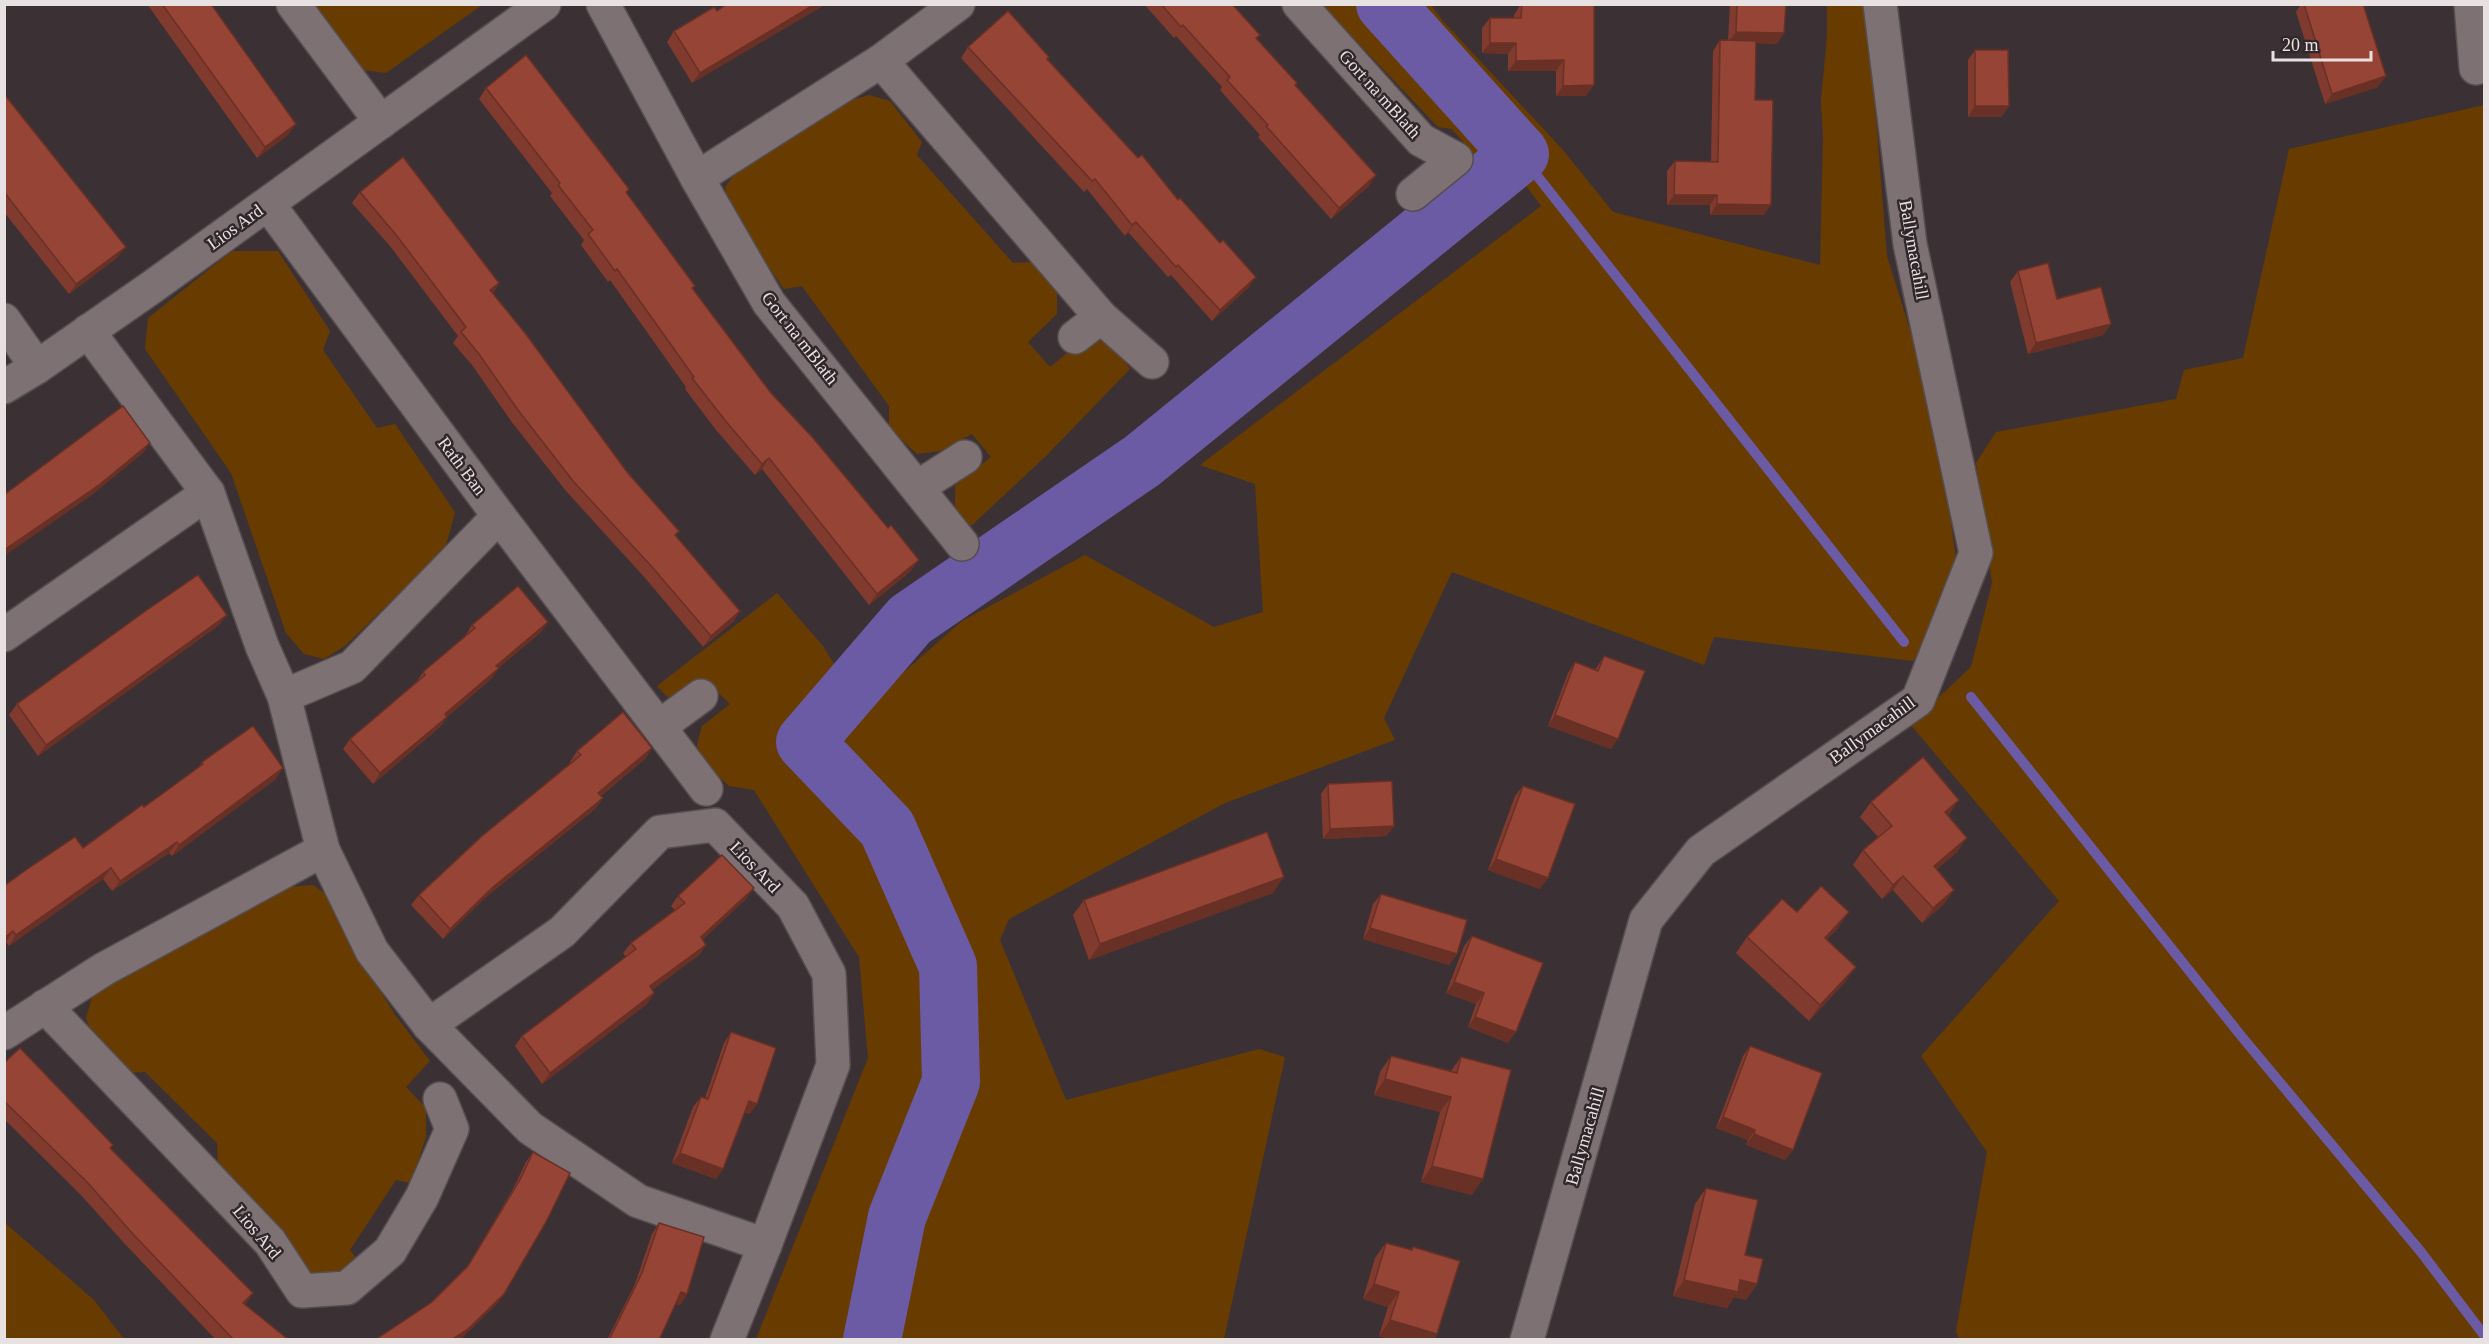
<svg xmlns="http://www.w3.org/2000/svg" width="2489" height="1344" viewBox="0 0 2489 1344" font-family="Georgia,serif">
<rect width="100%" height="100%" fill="#3b3134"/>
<!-- green -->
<g fill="#683c00">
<polygon points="313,4 482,5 386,73 363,70"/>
<polygon points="1325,5 1367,5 1493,158 1407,226 1405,219 1475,156 1452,129 1438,127 1325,8"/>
<polygon points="1376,5 1431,5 1442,20 1563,150 1613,212 1820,265 1823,138 1821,100 1827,36 1827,5 1867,5 1887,256 1936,414 1957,566 1942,625 1913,661 1714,637 1704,665 1452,572 1384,718 1395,740 1225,803 1009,919 1000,940 1066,1100 1259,1049 1285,1057 1224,1339 756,1339 868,1058 859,957 754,790 729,786 701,760 697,745 702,726 730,704 703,678 681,695 667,697 657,686 777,593 823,646 839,672 808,698 837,731 962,621 1085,555 1214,627 1263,612 1255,484 1200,465 1541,206 1502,153"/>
<polygon points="869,95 890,101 922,142 917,155 1013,263 1032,262 1057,288 1057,314 1028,342 1050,367 1077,345 1092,339 1112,342 1130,369 1046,456 971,526 955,514 955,485 991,457 972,434 941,451 917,454 889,428 889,406 802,286 784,289 729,210 725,187 737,171 849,101"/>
<polygon points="2484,105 2484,1339 1959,1339 1956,1331 1987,1152 1921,1056 2059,901 1910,724 1971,667 1992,583 1976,463 1996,432 2176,399 2184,370 2243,358 2289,149"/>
<polygon points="232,251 278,251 330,331 323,350 377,428 395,424 455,512 445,549 345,646 324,659 304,654 286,633 231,473 145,349 148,318"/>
<polygon points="313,885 334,900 356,953 396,1016 430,1061 406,1087 426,1108 426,1137 411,1183 396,1180 350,1250 357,1260 344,1275 311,1275 298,1258 286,1233 218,1167 217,1143 145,1072 126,1073 94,1041 86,1018 93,994 286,887"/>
<polygon points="5,1223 94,1300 124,1339 5,1339"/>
</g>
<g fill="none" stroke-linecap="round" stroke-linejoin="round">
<!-- stream -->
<g stroke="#6b5aa4" stroke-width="10">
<polyline points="1520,154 1904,642"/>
<polyline points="1971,697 2242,1037 2421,1252 2484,1335"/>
</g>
<!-- river -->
<polyline stroke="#6b5aa4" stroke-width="58" points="872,1340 897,1217 951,1082 948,966 887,828 805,742 910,620 1142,461 1520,154 1385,4"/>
<!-- minor casing -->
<g stroke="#554d4f" stroke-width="36">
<g id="minor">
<polyline points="293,4 381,122"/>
<polyline points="603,4 697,178 881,61 958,4"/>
<polyline points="1299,4 1421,140 1456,159 1413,194"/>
<polyline points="2471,4 2476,68"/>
<polyline points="881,61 1101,317 1152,362"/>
<polyline points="697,178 769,303 962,544"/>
<polyline points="268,204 499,516 706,789"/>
<polyline points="4,320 37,367 152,287 544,4"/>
<polyline points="1075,337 1101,317"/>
<polyline points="4,387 37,367"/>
<polyline points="918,487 965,457"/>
<polyline points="208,493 262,646 284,696 323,850 372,951 429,1025 530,1128 638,1201 765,1245 727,1340"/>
<polyline points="4,635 208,493 88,331"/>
<polyline points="284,696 352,667 499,516"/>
<polyline points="660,726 701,696"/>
<polyline points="45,1006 270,1242 302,1291 347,1288 390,1251 422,1197 452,1129 440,1099"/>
<polyline points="429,1025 562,932 660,832 715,825 793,906 829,974 833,1065 765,1245"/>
<polyline points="4,1033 104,969 323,850"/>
<polyline points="1527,1340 1646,920 1701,851 1918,700 1976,553 1910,244 1880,4"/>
</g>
</g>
<!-- minor -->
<use href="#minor" stroke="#7d7174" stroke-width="33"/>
</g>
<!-- wall -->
<g fill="#813a2e">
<polygon points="147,4 211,4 288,135 257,158"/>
<polygon points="826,4 692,83 667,42 674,31 717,11"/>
<polygon points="1144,4 1232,4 1257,39 1297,83 1296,85 1369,186 1331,219 1258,137 1260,135 1220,90 1222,87 1176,36 1174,38"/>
<polygon points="1521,4 1594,5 1586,96 1556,96 1556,71 1508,71 1508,54 1482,53 1482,28 1490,18 1514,18 1514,15"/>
<polygon points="1730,4 1786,4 1777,44 1756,43 1755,100 1764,215 1710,215 1710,205 1667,205 1667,171 1675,161 1711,162 1713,51 1720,40 1728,41"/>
<polygon points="2301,4 2363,4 2378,87 2325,104 2296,12"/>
<polygon points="968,47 1048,59 1249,287 1212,321 1171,275 1168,277 1128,232 1125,236 1087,189 1084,192 961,58"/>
<polygon points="1975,50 2009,106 2001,117 1968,117 1968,60"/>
<polygon points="486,88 626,193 693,289 771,393 911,571 869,605 762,469 755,475 716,430 685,389 686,387 610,280 608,282 581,245 584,240 550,196 552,193 479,99"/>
<polygon points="4,94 118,257 69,294 4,212"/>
<polygon points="360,192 499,283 493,293 676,536 740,611 733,622 703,647 646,579 566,491 511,421 472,365 453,343 458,336 390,246 352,203"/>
<polygon points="2018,271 2057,299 2111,324 2103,335 2028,354 2010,282"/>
<polygon points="548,622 540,633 498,668 491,679 447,717 440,727 373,784 343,749 350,739 416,683 423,672 465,636 472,625"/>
<polygon points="219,625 38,756 9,715 17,704"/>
<polygon points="1604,656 1611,749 1548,726 1568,673 1575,662 1595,670"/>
<polygon points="652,748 645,759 601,796 603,798 595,809 486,897 443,939 411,905 419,895 571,763 570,762 577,751"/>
<polygon points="202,762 276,779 172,856 169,853 112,891 103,879 9,946 6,942 4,943 4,886 83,848 144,807 198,768"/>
<polygon points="1328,784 1394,826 1386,836 1323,839 1321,794"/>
<polygon points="1523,786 1540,889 1488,870 1515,796"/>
<polygon points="1871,802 1948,816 1957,852 1937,869 1944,904 1922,923 1893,890 1882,899 1853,865 1863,850 1878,837 1860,817"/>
<polygon points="1273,893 1089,960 1073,915 1084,900"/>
<polygon points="1381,894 1457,954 1449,965 1363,939 1373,904"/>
<polygon points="678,896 746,899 703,939 706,945 699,955 652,990 654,993 647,1004 542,1084 515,1046 522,1036 626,957 623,953 631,943 675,910 671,906"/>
<polygon points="1797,912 1838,928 1827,939 1845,982 1809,1021 1736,953 1747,937"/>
<polygon points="1472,936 1508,1043 1468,1027 1476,1004 1446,993 1464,946"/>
<polygon points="731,1032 750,1114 744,1112 723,1169 716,1179 672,1163 693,1107 701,1097 705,1098 724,1043"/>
<polygon points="1750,1046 1793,1150 1785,1160 1746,1145 1748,1140 1716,1128 1743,1056"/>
<polygon points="1391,1056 1451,1071 1461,1057 1472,1195 1421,1182 1440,1112 1374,1095 1380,1072"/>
<polygon points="4,1063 113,1145 111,1148 245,1305 289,1340 216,1340 125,1244 80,1194 4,1119"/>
<polygon points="533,1152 504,1294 496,1305 466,1269 513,1189 526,1162"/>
<polygon points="1706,1188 1757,1284 1746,1300 1734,1297 1727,1308 1673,1296 1695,1204"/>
<polygon points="659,1223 687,1294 680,1305 676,1304 659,1340 607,1340 635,1284 652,1234"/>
<polygon points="1386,1243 1411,1250 1413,1247 1437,1334 1434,1340 1392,1340 1379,1336 1388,1307 1363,1299 1375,1258"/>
</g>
<!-- shaded-wall -->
<g fill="#693025">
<polygon points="815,4 826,4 692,83 700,73"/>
<polygon points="1736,32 1784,33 1777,44 1728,42"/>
<polygon points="1490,43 1516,43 1508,54 1482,53"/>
<polygon points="1564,60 1556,71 1508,71 1516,61"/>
<polygon points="2386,76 2378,87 2325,104 2332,94"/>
<polygon points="1594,85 1586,96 1556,96 1563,86"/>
<polygon points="1975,106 2009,106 2001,117 1968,117"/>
<polygon points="296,124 288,135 257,158 265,147"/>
<polygon points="1376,175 1369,186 1331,219 1339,208"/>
<polygon points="1674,195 1717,195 1710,205 1667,205"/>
<polygon points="1717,204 1771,205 1764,215 1710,215"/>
<polygon points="1136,222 1128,232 1125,236 1132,225"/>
<polygon points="126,247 118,257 69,294 76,284"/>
<polygon points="1256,277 1249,287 1212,321 1220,310"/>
<polygon points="499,283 492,294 490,290"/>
<polygon points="2111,324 2103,335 2028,354 2036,343"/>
<polygon points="150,443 143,453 92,495 4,556 4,550"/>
<polygon points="769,458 762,469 755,475 762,464"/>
<polygon points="919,560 911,571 869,605 877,594"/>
<polygon points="740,611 733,622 703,647 711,636"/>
<polygon points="227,615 219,625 38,756 46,745"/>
<polygon points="548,622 540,633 489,676 496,666"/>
<polygon points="499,668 491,679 447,717 440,727 373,784 380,773 445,714"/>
<polygon points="1555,715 1618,739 1611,749 1548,726"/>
<polygon points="652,748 645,759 591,804 598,793"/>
<polygon points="283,768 276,779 172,856 179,845"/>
<polygon points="603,798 595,809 486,897 443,939 450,929 493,887"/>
<polygon points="1959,800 1949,815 1935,827 1945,812"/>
<polygon points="1394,826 1386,836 1323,839 1330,829"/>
<polygon points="1967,838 1957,852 1923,881 1934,866"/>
<polygon points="177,842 169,853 112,891 120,881"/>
<polygon points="1496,859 1548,878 1540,889 1488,870"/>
<polygon points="111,868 103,879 9,946 16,935"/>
<polygon points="1903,876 1893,890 1882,899 1893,885"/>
<polygon points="1284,877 1273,893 1089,960 1100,944"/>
<polygon points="754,888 746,899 694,948 701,937"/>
<polygon points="1954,890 1944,904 1922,923 1933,908"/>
<polygon points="1849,912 1838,928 1814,953 1825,938"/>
<polygon points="1370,928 1457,954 1449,965 1363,939"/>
<polygon points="13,931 6,942 4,943 4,938"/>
<polygon points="706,945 699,955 642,997 650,986"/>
<polygon points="1856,967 1845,982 1809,1021 1820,1005"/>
<polygon points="1454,982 1484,993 1476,1004 1446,993"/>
<polygon points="654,993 647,1004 542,1084 550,1073"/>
<polygon points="1475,1017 1516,1032 1508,1043 1468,1027"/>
<polygon points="1385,1079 1451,1097 1440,1112 1374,1095"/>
<polygon points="749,1101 757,1104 750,1114 741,1111"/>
<polygon points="1723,1117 1755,1130 1748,1140 1716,1128"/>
<polygon points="1754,1134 1793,1150 1785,1160 1746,1145"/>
<polygon points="680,1153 723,1169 716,1179 672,1163"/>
<polygon points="1432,1166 1483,1179 1472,1195 1421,1182"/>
<polygon points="1684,1280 1740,1280 1757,1284 1746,1300 1734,1297 1727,1308 1673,1296"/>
<polygon points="1374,1284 1399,1292 1388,1307 1363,1299"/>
<polygon points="681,1292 687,1294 680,1305 673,1303"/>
<polygon points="253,1293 246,1304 235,1314 243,1303"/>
<polygon points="504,1294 496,1305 460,1340 451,1340"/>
<polygon points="1390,1320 1437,1334 1434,1340 1392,1340 1379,1336"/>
</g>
<!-- building -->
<g fill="#964435" stroke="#693025" stroke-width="1.5">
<polygon points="162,4 211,4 296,124 265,147"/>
<polygon points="727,4 815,4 700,73 674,31 714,7 717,11"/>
<polygon points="1161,4 1232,4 1260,35 1256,38 1297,83 1295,85 1376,175 1339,208 1266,126 1268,125 1227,80 1230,77 1183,25 1181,27"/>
<polygon points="1522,4 1594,5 1594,85 1563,86 1564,60 1516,61 1516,43 1490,43 1490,18 1521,18"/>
<polygon points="1737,4 1786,4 1784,33 1736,32"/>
<polygon points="2304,4 2363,4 2386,76 2332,94"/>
<polygon points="1008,11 1049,57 1047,59 1138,158 1142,155 1178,200 1180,198 1220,243 1223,240 1256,277 1220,310 1178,265 1176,267 1136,222 1132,225 1095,179 1092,181 968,47"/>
<polygon points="1720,40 1756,41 1755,100 1773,100 1771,205 1717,204 1717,195 1674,195 1675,161 1718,162"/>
<polygon points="1975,50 2008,50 2009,106 1975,106"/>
<polygon points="526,55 629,189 626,192 695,286 692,288 771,393 813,438 888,528 891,525 919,560 877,594 769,458 762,464 724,419 692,378 694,377 617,269 615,271 588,234 593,230 558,185 560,183 486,88"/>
<polygon points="4,94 126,247 76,284 4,192"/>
<polygon points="403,157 499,283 490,290 525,333 627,472 679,531 675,535 740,611 711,636 653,568 573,481 518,410 479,354 461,332 466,327 397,236 360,192"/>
<polygon points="2048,263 2057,299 2101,287 2111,324 2036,343 2018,271"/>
<polygon points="123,406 150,443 99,485 4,550 4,495"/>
<polygon points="198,575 227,615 46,745 17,704 147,610"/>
<polygon points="518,586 548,622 496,666 499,668 445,714 447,717 380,773 350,739 425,675 423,672 475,628 472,625"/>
<polygon points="1604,656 1645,671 1618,739 1555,715 1575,662 1598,671"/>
<polygon points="623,712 652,748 598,793 603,798 493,887 450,929 419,895 482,836 581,755 577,751"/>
<polygon points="253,726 283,768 179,845 177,842 120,881 111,868 16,935 13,931 4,938 4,886 26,870 75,837 83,848 142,805 144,807 173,786 203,764 202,762"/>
<polygon points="1923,757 1959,800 1945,812 1967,838 1934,866 1954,890 1933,908 1903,876 1893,885 1863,850 1892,826 1871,802"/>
<polygon points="1392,781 1394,826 1330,829 1328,784"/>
<polygon points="1523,786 1575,804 1548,878 1496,859"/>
<polygon points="1267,832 1284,877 1100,944 1084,900"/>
<polygon points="722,855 754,888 701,937 706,945 650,986 654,993 550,1073 522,1036 636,949 631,943 685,903 678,896"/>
<polygon points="1821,886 1849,912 1825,938 1856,967 1820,1005 1747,937 1782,899 1797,912"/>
<polygon points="1381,894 1467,920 1457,954 1370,928"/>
<polygon points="1472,936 1543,963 1516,1032 1475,1017 1484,993 1454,982"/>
<polygon points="731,1032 776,1048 757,1104 749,1101 723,1169 680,1153 701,1097 708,1099"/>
<polygon points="1750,1046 1822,1073 1793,1150 1754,1134 1755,1130 1723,1117"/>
<polygon points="20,1048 113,1145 110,1148 253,1293 243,1303 289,1340 234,1340 132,1233 88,1183 4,1101 4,1063"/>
<polygon points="1391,1056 1457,1073 1461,1057 1511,1070 1483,1179 1432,1166 1451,1097 1385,1079"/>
<polygon points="533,1152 570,1173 546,1222 504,1294 467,1330 451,1340 375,1340 432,1302 468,1266 521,1178"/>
<polygon points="1706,1188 1758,1200 1745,1255 1763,1259 1757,1284 1740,1280 1738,1292 1684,1280"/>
<polygon points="659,1223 704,1237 687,1294 681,1292 659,1340 609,1340 642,1273"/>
<polygon points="1386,1243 1412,1250 1413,1247 1460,1261 1437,1334 1390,1320 1399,1292 1374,1284"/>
</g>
<g text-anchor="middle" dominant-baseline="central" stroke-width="5" stroke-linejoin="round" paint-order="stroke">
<!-- street labels -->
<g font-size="18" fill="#e7e1e2" stroke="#31272a">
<text transform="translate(1380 94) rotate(48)">Gort na mBlath</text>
<text transform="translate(235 227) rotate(-36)">Lios Ard</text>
<text transform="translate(1914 250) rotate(80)">Ballymacahill</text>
<text transform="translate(800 338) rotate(52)">Gort na mBlath</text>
<text transform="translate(462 466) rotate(53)">Rath Ban</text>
<text transform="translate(1872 730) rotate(-36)">Ballymacahill</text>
<text transform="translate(755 867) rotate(46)">Lios Ard</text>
<text transform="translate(1585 1136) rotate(-74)">Ballymacahill</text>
<text transform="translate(257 1232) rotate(50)">Lios Ard</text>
</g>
</g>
<!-- border -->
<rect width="2489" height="1344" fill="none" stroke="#e7e1e2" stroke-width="12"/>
<!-- scale -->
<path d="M2273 51v9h98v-9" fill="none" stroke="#e7e1e2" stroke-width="3"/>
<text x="2282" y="51" font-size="18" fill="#e7e1e2" stroke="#31272a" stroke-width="4.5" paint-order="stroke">20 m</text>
</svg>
